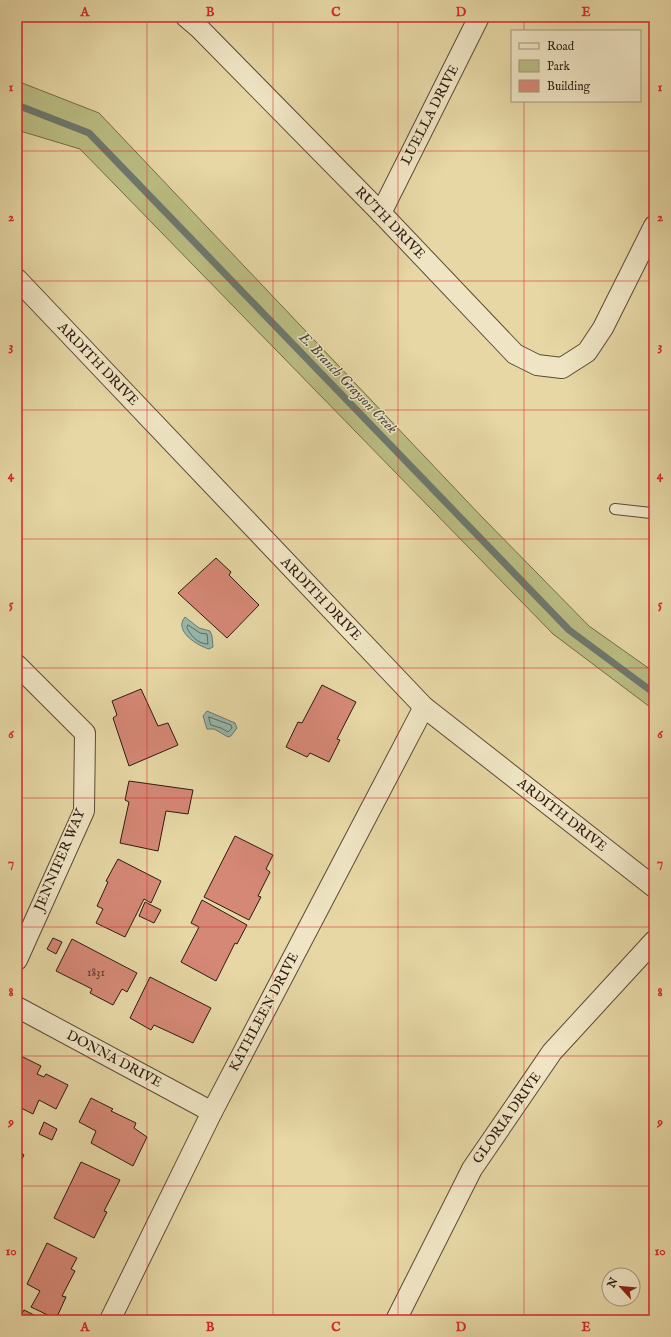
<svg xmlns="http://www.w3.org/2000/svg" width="671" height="1337" viewBox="0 0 671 1337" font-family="'IM FELL English',serif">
<rect width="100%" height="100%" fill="#e6d7a5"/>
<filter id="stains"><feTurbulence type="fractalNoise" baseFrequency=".005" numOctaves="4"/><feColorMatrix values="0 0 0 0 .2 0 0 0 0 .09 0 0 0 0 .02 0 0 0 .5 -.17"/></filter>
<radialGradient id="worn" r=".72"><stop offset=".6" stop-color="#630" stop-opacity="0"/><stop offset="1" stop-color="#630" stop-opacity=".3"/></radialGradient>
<!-- green -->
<polygon fill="#babd83" stroke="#746c4a" points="17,81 99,113 481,516 589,626 654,672 654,710 553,634 80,149 17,130"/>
<!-- water -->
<g fill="#97b8ac" stroke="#6d796e">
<path d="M185,617L199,628L210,631L212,636L213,647L209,649C198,646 173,631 185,617Z"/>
<polygon points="207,711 235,723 237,728 231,736 228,737 214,729 207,729 203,716"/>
</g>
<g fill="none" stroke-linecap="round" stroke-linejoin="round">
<!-- shore -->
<g stroke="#62695e" stroke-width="1">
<path d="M188,625L200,633L207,634L208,644C198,644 191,636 187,628Z"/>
<polygon points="209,717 231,725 232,728 228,732 221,728 211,725"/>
</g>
<!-- stream -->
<polyline stroke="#6d796e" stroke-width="7" points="17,105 89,133 569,630 654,693"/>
</g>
<!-- building -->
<g fill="#d58876" stroke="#2e1a10">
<polygon points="216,558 231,572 229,575 259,605 227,638 178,593"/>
<polygon points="322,685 356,702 337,739 340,740 329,762 310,753 307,757 286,747 298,722 302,723"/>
<polygon points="141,689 158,726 168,723 178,745 129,766 113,718 117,715 112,701"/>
<polygon points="129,781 193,790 188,814 166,811 158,851 120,843 129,802 125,800"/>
<polygon points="235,836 273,855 266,869 270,872 258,896 261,897 249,920 204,897"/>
<polygon points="118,859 161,881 151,903 144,899 125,937 96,923 103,909 97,906 108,882 106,881"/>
<polygon points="202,900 247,925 237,944 235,943 216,981 181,962 199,927 191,923"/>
<polygon points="145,902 161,910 154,923 139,916"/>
<polygon points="53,938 62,942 56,954 47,949"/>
<polygon points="72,939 137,973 127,992 122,989 113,1005 90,993 92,989 56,971"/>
<polygon points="150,977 211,1008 193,1043 154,1025 151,1030 130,1018"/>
<polygon points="17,1054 41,1066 37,1074 44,1077 46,1074 68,1085 56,1109 39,1100 33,1114 17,1106"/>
<polygon points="91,1098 113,1109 111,1111 136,1123 134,1128 147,1137 133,1166 91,1143 96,1131 79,1122"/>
<polygon points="44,1122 57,1129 52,1140 39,1134"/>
<polygon points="17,1150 24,1155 17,1168"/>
<polygon points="81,1162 120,1180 104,1211 107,1212 94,1238 54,1218"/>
<polygon points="47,1243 77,1258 71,1269 75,1271 62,1296 66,1297 56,1319 31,1307 40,1291 27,1284"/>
<polygon points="24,1310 44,1320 18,1320"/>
</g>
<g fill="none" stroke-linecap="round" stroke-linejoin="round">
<!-- service casing -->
<g stroke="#5c4935" stroke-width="12">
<polyline id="service" points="615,509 651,513 654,511"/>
</g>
<!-- minor casing -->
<g stroke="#5c4935" stroke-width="22">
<g id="minor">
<polyline points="186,17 200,29 381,213 515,354 537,365 562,368 587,352 603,328 654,226"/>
<polyline points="381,213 479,17"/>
<polyline points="17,279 424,707 654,887"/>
<polyline points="17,665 85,733 84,811 17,960"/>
<polyline points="17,1007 212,1112"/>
<polyline points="110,1320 212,1112 424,707"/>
<polyline points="396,1320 472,1169 552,1052 654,941"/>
</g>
</g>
<!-- service -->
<use href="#service" stroke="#efe5c4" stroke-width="10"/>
<!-- minor -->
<use href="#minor" stroke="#efe5c4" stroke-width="20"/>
</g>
<!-- grid -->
<path fill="none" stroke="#d62828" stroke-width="1" stroke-opacity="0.55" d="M147,17V1320M273,17V1320M398,17V1320M524,17V31M524,101V1320M17,151H654M17,281H654M17,410H654M17,539H654M17,668H654M17,798H654M17,927H654M17,1056H654M17,1186H654"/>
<g text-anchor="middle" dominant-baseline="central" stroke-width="3" stroke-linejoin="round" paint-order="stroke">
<!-- number labels -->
<g font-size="12" fill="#58362a">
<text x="96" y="972">1831</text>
</g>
<!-- street labels -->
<g font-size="14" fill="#2e1a10" stroke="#efe5c4">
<text transform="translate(430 115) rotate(-63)">LUELLA DRIVE</text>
<text transform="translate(390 223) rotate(46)">RUTH DRIVE</text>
<text transform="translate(98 364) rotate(46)">ARDITH DRIVE</text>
<text transform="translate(321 599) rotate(46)">ARDITH DRIVE</text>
<text transform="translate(562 815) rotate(38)">ARDITH DRIVE</text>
<text transform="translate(60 860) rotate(-67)">JENNIFER WAY</text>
<text transform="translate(264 1012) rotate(-62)">KATHLEEN DRIVE</text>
<text transform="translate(114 1059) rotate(28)">DONNA DRIVE</text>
<text transform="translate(507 1118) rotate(-55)">GLORIA DRIVE</text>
</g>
<!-- water labels -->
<g font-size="15" font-style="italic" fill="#4e493f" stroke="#efe5c4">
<text transform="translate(348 383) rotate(46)">E. Branch Grayson Creek</text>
</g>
</g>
<!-- margin -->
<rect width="671" height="1337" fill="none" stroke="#e6d7a5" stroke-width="44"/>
<!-- legend -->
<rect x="511" y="30" width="130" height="72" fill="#efe5c4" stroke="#a2947c"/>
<rect x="519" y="43" width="20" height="6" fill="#efe5c4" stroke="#a2947c"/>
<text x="547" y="50" font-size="12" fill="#2e1a10">Road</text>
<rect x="519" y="60" width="20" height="12" fill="#babd83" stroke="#a2947c"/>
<text x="547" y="70" font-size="12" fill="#2e1a10">Park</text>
<rect x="519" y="80" width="20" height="12" fill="#d58876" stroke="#a2947c"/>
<text x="547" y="90" font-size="12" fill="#2e1a10">Building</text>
<!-- north arrow -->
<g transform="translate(621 1287) rotate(297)"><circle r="19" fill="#efe5c4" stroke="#a2947c"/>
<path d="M0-3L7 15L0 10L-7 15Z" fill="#8f2418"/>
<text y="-6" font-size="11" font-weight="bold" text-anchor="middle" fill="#2e1a10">N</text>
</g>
<rect x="22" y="22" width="627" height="1293" fill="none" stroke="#d62828" stroke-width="1.5"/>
<g font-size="13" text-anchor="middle" font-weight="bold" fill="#d62828">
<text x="85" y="16">A</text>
<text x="210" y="16">B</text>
<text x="336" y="16">C</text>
<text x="461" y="16">D</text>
<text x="586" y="16">E</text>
<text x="11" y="91">1</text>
<text x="660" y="91">1</text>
<text x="11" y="221">2</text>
<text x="660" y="221">2</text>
<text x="11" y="350">3</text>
<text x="660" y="350">3</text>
<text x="11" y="479">4</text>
<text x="660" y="479">4</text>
<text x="11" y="608">5</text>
<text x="660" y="608">5</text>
<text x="11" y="738">6</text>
<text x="660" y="738">6</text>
<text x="11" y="867">7</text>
<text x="660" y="867">7</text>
<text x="11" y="996">8</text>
<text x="660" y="996">8</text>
<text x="11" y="1126">9</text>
<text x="660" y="1126">9</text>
<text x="11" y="1255">10</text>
<text x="660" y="1255">10</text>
<text x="85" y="1331">A</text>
<text x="210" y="1331">B</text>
<text x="336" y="1331">C</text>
<text x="461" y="1331">D</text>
<text x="586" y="1331">E</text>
</g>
<rect width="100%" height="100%" filter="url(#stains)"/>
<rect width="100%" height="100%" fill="url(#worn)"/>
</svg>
